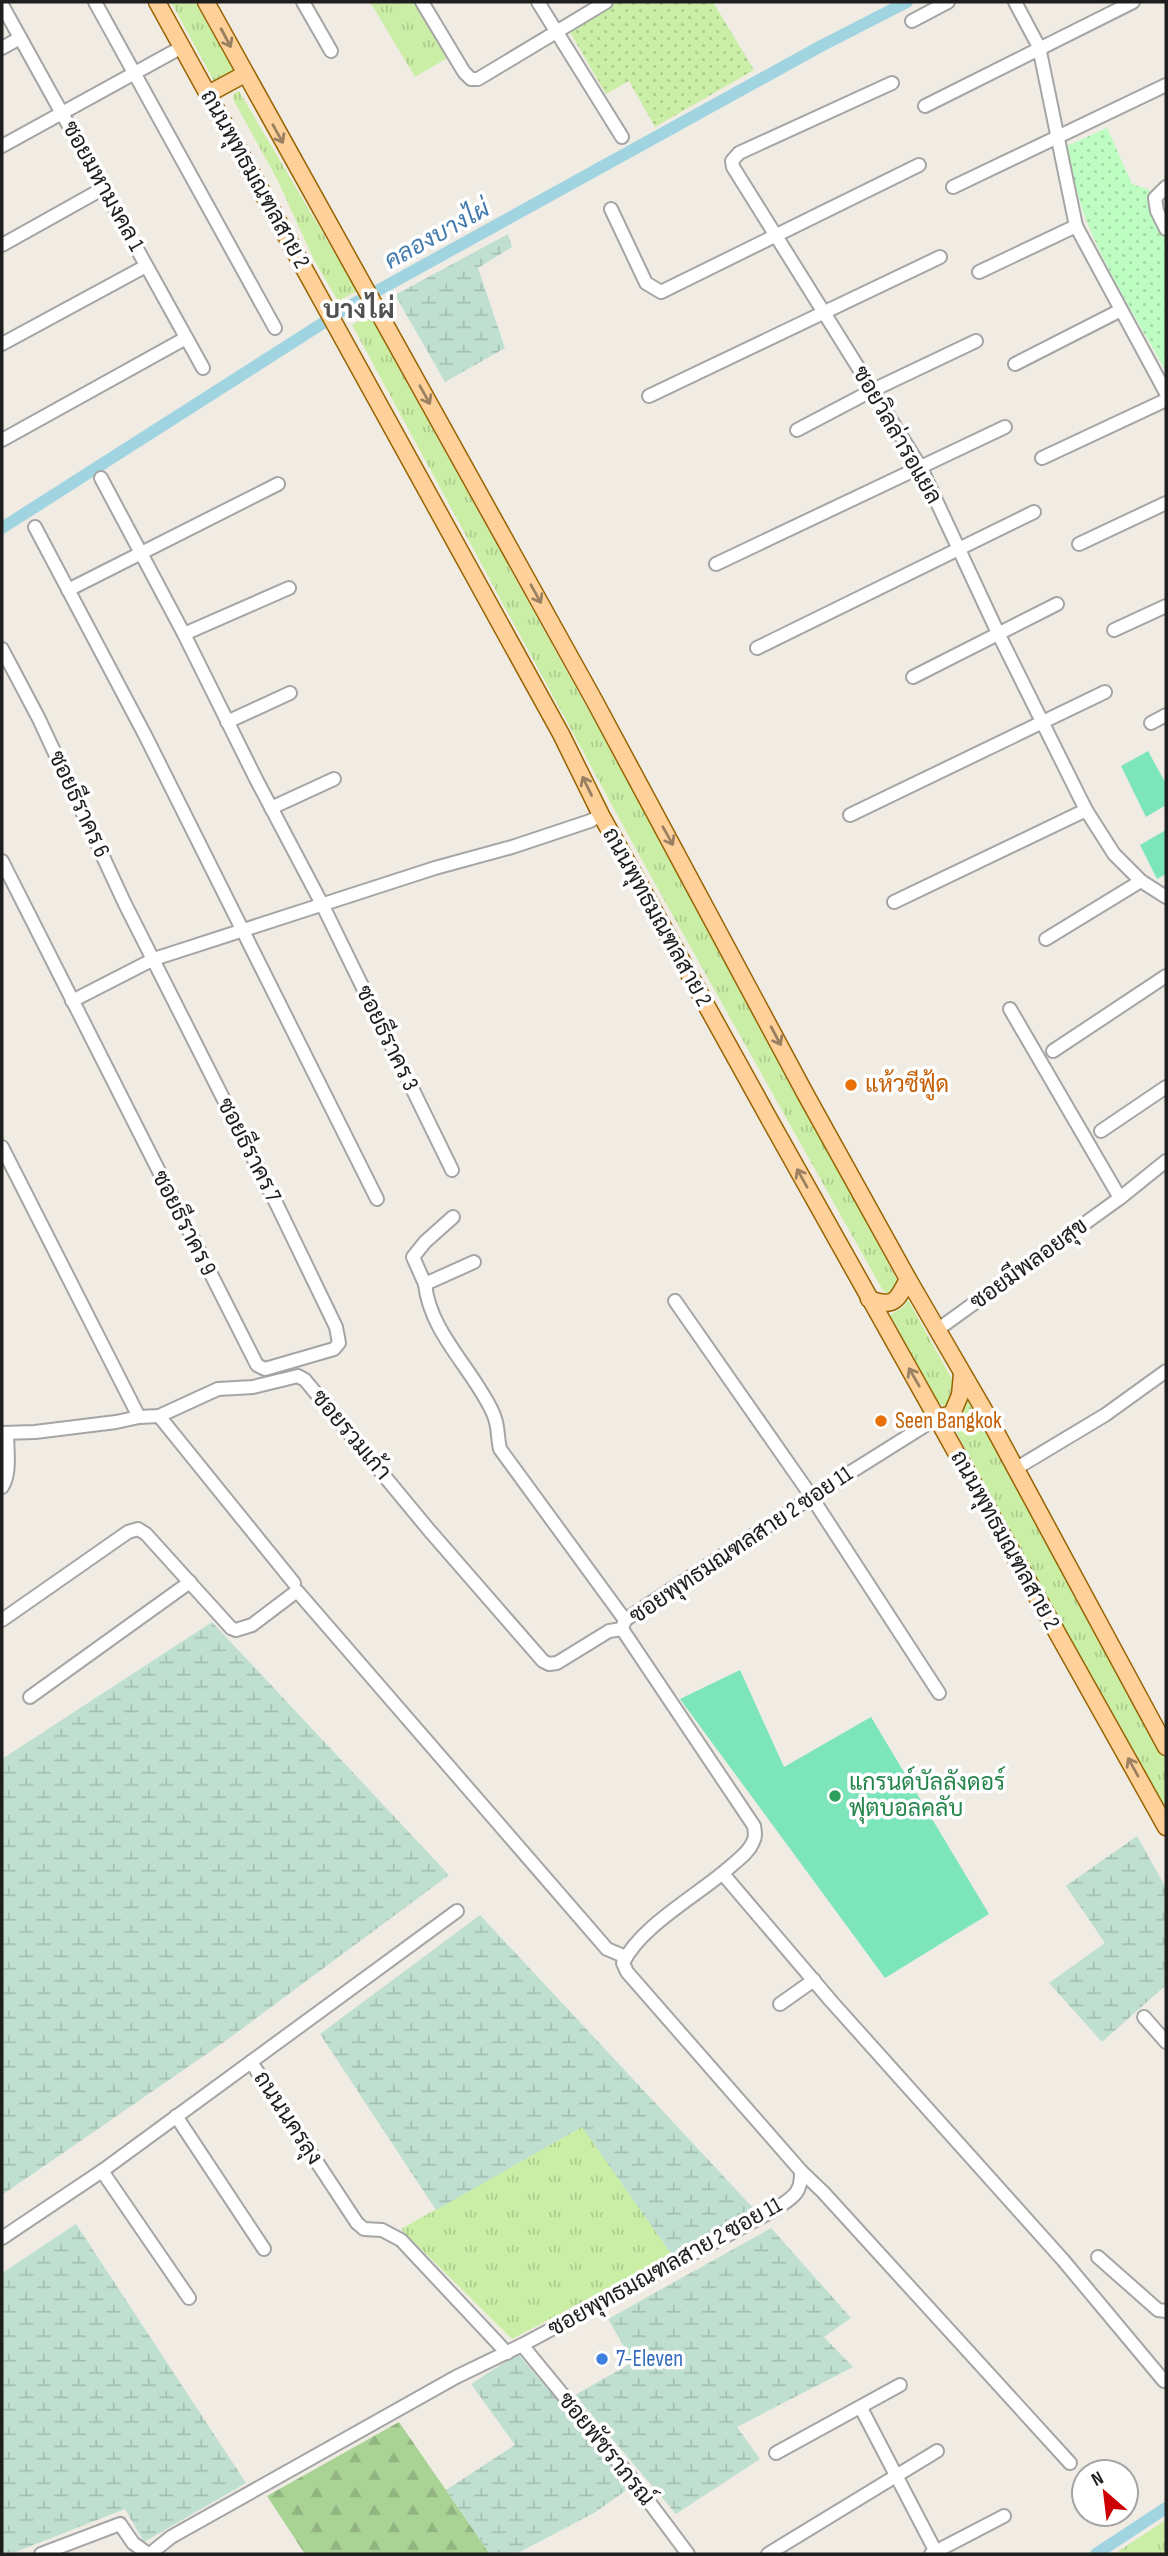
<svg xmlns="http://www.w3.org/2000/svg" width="1168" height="2556" viewBox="0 0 1168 2556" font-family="'Sofia Sans Condensed',Sarabun,sans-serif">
<defs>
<pattern id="grass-tufts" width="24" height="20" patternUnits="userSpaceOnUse" patternTransform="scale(1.75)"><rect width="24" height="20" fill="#cbeea6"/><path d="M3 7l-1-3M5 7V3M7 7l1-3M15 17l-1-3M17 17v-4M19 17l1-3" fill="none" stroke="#aecc8e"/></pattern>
<pattern id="forest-firs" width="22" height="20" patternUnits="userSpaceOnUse" patternTransform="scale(1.75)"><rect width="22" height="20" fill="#a9d295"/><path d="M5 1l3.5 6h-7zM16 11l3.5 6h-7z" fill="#91b480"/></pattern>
<pattern id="wetland-marsh" width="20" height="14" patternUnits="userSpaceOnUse" patternTransform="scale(1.75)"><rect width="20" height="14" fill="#bfdfd0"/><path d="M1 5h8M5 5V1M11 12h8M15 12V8" fill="none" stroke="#a4bfb2"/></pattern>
<pattern id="park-dots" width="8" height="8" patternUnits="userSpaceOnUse" patternTransform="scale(1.75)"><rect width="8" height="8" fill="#bdfdc1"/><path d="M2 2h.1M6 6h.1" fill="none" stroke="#a2d8a5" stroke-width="1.8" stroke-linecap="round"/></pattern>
<pattern id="garden-dots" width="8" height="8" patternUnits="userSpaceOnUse" patternTransform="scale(1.75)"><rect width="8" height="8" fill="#cbeea6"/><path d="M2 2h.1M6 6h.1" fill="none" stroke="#aecc8e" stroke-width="1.8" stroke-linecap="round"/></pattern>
</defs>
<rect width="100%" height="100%" fill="#f0ece4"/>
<!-- grass -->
<g fill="url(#grass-tufts)">
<polygon points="171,2 200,2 239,73 222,81 214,81"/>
<polygon points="370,2 416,2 449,57 415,77"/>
<polygon points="239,91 357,291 338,301 314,260 278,181 233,99 234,93"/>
<polygon points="369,314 688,890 896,1278 899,1287 890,1297 882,1289 639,855 352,325"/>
<polygon points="908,1300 956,1386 952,1404 946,1407 937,1402 890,1315 902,1308"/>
<polygon points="968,1400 1166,1758 1166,1814 953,1426"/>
<polygon points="583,2126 672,2255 512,2339 401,2229"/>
<polygon points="1166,2520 1166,2554 1114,2554"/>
</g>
<!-- forest -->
<polygon fill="url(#forest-firs)" points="399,2422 490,2554 305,2554 267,2496"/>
<!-- wetland -->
<g fill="url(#wetland-marsh)">
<polygon points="508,234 512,247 478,268 505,348 445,382 395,295"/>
<polygon points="212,1622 449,1875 224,2042 2,2195 2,1759"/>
<polygon points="1137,1836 1166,1888 1166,1985 1102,2042 1049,1983 1105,1943 1066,1886"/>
<polygon points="480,1915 755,2210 672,2255 582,2127 436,2210 320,2034"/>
<polygon points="76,2224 246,2483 144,2542 125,2509 13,2553 2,2551 2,2273"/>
<polygon points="771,2228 851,2318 824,2337 853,2367 737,2427 760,2459 676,2514 575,2395 633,2362 608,2319"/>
<polygon points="518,2354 631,2487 594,2513 516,2554 490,2554 446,2490 515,2445 471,2384"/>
</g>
<!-- park -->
<path fill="url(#park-dots)" d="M1107,128L1132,184L1149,190L1166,230V371C1137,320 1105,269 1084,214C1076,192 1072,169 1067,146Z"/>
<!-- garden -->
<polygon fill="url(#garden-dots)" points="617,2 713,2 754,70 655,127 629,81 606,94 570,32"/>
<!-- pitch -->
<g fill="#7ce5ba">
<polygon points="1148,751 1166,784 1166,805 1146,817 1121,766"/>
<polygon points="1166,830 1166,874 1157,879 1140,845"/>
<polygon points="740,1670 784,1767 871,1717 989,1914 885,1978 680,1699"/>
</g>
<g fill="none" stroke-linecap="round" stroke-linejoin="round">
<!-- canal -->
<g stroke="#a1d4e1" stroke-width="12">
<polyline points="2,528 348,307 821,46 907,2"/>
<polyline points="1096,2554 1166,2508"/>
</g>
<!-- minor casing -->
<g stroke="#a5a5a5" stroke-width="16">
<g id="minor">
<polyline points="95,2 275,328"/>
<polyline points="303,2 331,51"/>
<polyline points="422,2 464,72 471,79 478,79 606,2"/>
<polyline points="538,2 622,137"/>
<polyline points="1015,2 1039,47 1076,226 1166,393"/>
<polyline points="2,5 203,368"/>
<polyline points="912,21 948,2"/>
<polyline points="2,48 20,38"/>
<polyline points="892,83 739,153 732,161 733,167 921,468 998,633 1086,810 1114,854 1141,881 1166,897"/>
<polyline points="925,106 1133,2"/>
<polyline points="2,146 182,47"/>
<polyline points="953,187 1166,85"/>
<polyline points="1166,187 1155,198 1157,211 1166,229"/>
<polyline points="611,209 646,283 661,292 919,165"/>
<polyline points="2,245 104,188"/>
<polyline points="979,272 1076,226"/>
<polyline points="2,344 146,266"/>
<polyline points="1015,364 1121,310"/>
<polyline points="649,396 940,257"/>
<polyline points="797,430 873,390 976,341"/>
<polyline points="2,440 186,338"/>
<polyline points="1042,458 1166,400"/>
<polyline points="101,478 184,634 256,779 323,906 452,1170"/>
<polyline points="35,527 145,735 377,1199"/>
<polyline points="1079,544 1166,503"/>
<polyline points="716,564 1005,427"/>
<polyline points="68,590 278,484"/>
<polyline points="1114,630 1166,606"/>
<polyline points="184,634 289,588"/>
<polyline points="757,648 1034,512"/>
<polyline points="2,649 39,719 125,904 278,1207 336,1327 339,1343 334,1349 265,1369 257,1365 2,861"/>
<polyline points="913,677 1057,604"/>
<polyline points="227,722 290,693"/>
<polyline points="1151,723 1166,715"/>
<polyline points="271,808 334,779"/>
<polyline points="850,815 1105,692"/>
<polyline points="894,902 1086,810"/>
<polyline points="1046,939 1141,881"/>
<polyline points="72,1001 154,959 435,868 512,847 590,821 601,815"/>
<polyline points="1010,1009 1120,1198"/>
<polyline points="1053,1051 1166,976"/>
<polyline points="1101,1131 1166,1087"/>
<polyline points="2,1147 139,1417"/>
<path d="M474,1262L425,1284C430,1333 473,1369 493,1413C499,1426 497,1436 500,1449L625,1620"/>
<polyline points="425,1284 413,1257 425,1242 453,1217"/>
<polyline points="675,1301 807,1490 939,1693"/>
<polyline points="937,1330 1120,1198 1166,1161"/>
<polyline points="159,1416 294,1583"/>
<polyline points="2,1433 35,1432 116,1422 139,1417 159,1416 218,1389 253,1387 298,1376 305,1380 429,1530 543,1661 549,1664 557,1663 609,1631 622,1629"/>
<polyline points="1015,1469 1105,1415 1166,1371"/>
<path d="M2,1487C11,1474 7,1449 7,1433"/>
<polyline points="2,1620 128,1532 138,1529 146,1534 231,1628 236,1630 252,1625 297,1591 607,1949 626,1957"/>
<polyline points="30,1697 190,1582"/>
<polyline points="723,1874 831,2001 1063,2260 1164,2381"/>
<polyline points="780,2004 814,1980"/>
<polyline points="1144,2017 1166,2042"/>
<polyline points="251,2062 357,2223 364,2229 382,2230 401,2240 507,2353"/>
<polyline points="176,2116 264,2249"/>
<polyline points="102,2171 189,2298"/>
<polyline points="801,2171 823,2192 1070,2463"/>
<polyline points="2,2238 102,2171 457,1911"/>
<polyline points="1098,2257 1158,2310 1166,2311"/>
<polyline points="522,2345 632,2479 688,2554"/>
<polyline points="861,2408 937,2554"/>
<polyline points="776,2453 900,2385"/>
<polyline points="41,2554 120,2524 133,2543 148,2554"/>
<path d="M150,2554L171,2537L456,2377L522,2345L774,2210C791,2198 802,2195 801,2171L627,1972L623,1963C640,1926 700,1894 731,1866C739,1859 749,1852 753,1842C756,1837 755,1832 754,1826L622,1629L625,1620L827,1487L937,1418"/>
<polyline points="768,2554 937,2451"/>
<polyline points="931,2554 1004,2516"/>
</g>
</g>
<!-- major casing -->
<g stroke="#996300" stroke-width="19">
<g id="major">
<polyline points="157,2 561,734 601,815 767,1115 1166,1827"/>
<polyline points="206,2 594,700 806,1095 908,1279 984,1410 1166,1747"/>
<polyline points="208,94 245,74"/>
<path d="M869,1299C894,1308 897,1301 908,1279"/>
<polyline points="937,1418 952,1414 960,1395 962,1374"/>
</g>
</g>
<!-- minor -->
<use href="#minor" stroke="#fff" stroke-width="12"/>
<!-- major -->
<use href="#major" stroke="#ffd19a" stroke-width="16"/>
</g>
<!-- one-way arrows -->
<defs><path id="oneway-shaft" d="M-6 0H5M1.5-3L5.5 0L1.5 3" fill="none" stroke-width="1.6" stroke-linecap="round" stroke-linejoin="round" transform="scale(1.75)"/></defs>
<g stroke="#9a8062">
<use href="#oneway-shaft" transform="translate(226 38) rotate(62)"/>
<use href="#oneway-shaft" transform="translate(278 134) rotate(61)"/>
<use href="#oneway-shaft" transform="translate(425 395) rotate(61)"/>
<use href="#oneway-shaft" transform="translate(536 594) rotate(61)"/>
<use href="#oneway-shaft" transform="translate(587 786) rotate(-116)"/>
<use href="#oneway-shaft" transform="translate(668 836) rotate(61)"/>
<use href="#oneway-shaft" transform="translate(776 1036) rotate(62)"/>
<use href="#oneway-shaft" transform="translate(802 1178) rotate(-119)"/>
<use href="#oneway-shaft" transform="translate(914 1377) rotate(-120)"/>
<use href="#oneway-shaft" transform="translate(1133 1767) rotate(-119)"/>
</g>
<!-- markers -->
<g fill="#e8710a" stroke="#fff" stroke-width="2.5">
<circle cx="851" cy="1085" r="7"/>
<circle cx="881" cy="1421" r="7"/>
</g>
<circle fill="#2e9e5b" stroke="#fff" stroke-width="2.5" cx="835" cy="1796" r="7"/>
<circle fill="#3f7fe0" stroke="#fff" stroke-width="2.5" cx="602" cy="2359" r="7"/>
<g text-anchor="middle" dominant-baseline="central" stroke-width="7" stroke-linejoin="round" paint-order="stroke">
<!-- street labels -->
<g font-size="23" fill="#1e1e1e" stroke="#fff">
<text transform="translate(255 179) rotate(61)">ถนนพุทธมณฑลสาย 2</text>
<text transform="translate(103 186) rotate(61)">ซอยมหามงคล 1</text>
<text transform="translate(897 435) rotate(60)">ซอยวิลล่ารอแยล</text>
<text transform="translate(79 804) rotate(65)">ซอยธีราคร 6</text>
<text transform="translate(657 917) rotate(61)">ถนนพุทธมณฑลสาย 2</text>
<text transform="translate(387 1038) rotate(64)">ซอยธีราคร 3</text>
<text transform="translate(249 1150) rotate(63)">ซอยธีราคร 7</text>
<text transform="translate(184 1223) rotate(63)">ซอยธีราคร 9</text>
<text transform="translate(1029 1264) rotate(-36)">ซอยมีพลอยสุข</text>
<text transform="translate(351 1435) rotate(50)">ซอยรวมเก้า</text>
<text transform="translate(1005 1540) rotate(61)">ถนนพุทธมณฑลสาย 2</text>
<text transform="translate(741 1545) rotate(-34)">ซอยพุทธมณฑลสาย 2 ซอย 11</text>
<text transform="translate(288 2118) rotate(57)">ถนนนครลุง</text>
<text transform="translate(665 2267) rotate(-29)">ซอยพุทธมณฑลสาย 2 ซอย 11</text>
<text transform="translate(606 2449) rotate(51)">ซอยพัชราภรณ์</text>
</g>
<!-- food labels -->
<g font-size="23" fill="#c56008" stroke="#fff" text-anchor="start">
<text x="865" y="1085">แห้วซีฟู้ด</text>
<text x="895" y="1421">Seen Bangkok</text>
</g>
<!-- leisure labels -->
<g font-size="23" fill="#27864d" stroke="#fff" text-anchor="start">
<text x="849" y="1783">แกรนด์บัลลังดอร์<tspan x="849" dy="26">ฟุตบอลคลับ</tspan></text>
</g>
<!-- shop labels -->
<g font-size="23" fill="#366cbe" stroke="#fff" text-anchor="start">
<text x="616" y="2359">7-Eleven</text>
</g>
<!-- water labels -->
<g font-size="24" font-style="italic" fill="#417aad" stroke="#fff">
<text transform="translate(437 235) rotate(-29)">คลองบางไผ่</text>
</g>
<!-- quarter labels -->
<g font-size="26" font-weight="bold" fill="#515151" stroke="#fff">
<text x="359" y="310">บางไผ่</text>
</g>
</g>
<!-- border -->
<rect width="1168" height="2556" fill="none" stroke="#1e1e1e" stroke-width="7"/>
<!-- north arrow -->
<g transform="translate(1105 2493) rotate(332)"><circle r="33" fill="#ffffff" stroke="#a5a5a5" stroke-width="2"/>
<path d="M0-5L12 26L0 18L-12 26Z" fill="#cd0005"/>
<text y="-10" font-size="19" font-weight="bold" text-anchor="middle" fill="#1e1e1e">N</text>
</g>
</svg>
